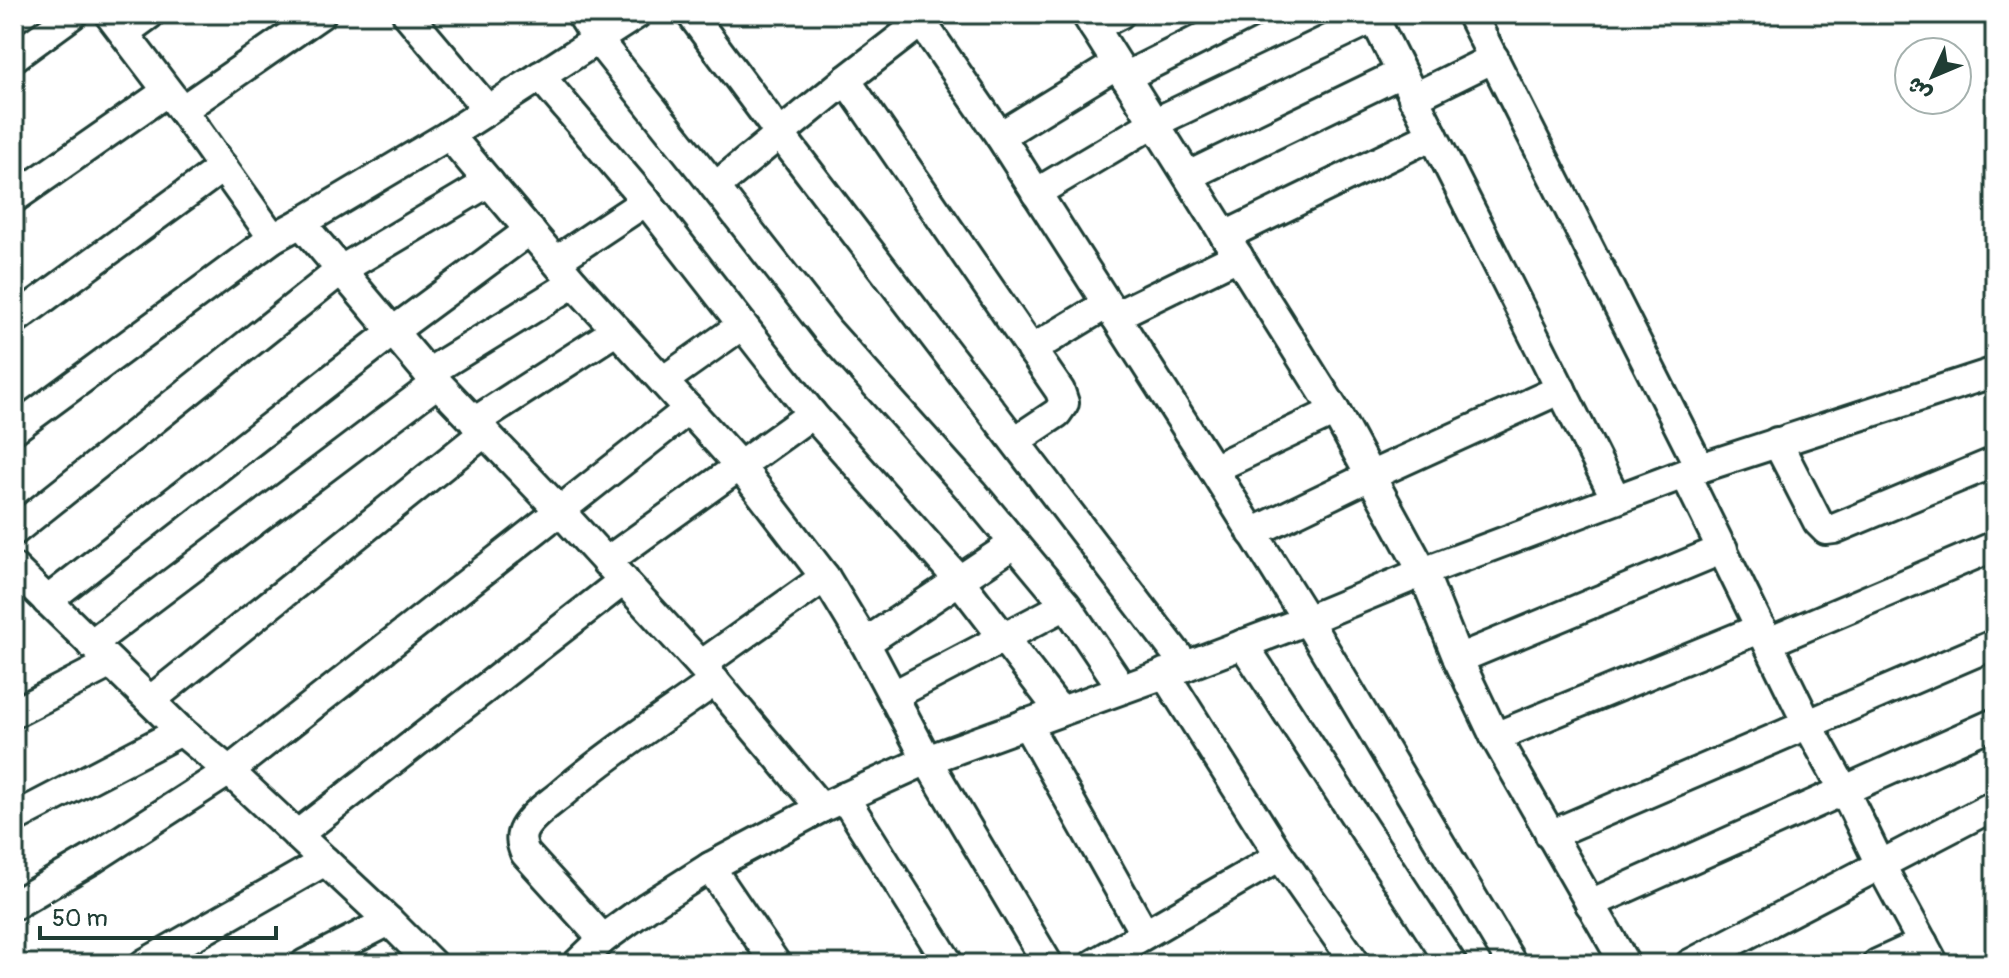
<svg xmlns="http://www.w3.org/2000/svg" width="2009" height="978" viewBox="0 0 2009 978" font-family="Pangolin,'Playpen Sans Arabic',sans-serif">
<rect width="100%" height="100%" fill="#fff"/>
<filter id="ink" filterUnits="userSpaceOnUse"><feTurbulence type="fractalNoise" baseFrequency=".0125" numOctaves="2"/><feDisplacementMap in="SourceGraphic" scale="16" xChannelSelector="R" yChannelSelector="G"/><feConvolveMatrix kernelMatrix="1 2 1 2 8 2 1 2 1" color-interpolation-filters="sRGB"/></filter>
<g filter="url(#ink)">
<g fill="none" stroke-linecap="round" stroke-linejoin="round">
<!-- street casing -->
<g stroke="#1f3d34" stroke-width="34">
<g id="street">
<polyline points="109,14 182,110 273,238"/>
<polyline points="407,14 488,110"/>
<polyline points="581,14 597,39 715,187 827,330 972,492 1066,605 1122,688"/>
<polyline points="691,14 780,134 1186,666"/>
<polyline points="916,14 1000,136 1213,469 1307,620 1512,964"/>
<polyline points="1086,14 1335,411 1423,572 1458,659 1495,737 1625,964"/>
<polyline points="1372,14 1616,499"/>
<polyline points="1471,14 1700,468"/>
<polyline points="1094,27 1120,14"/>
<polyline points="124,33 150,14"/>
<polyline points="14,57 73,14"/>
<polyline points="540,76 646,201 812,414 959,580 1060,711"/>
<polyline points="1125,77 1250,14"/>
<polyline points="846,80 1060,391 1064,403 1057,413 1015,441"/>
<polyline points="1413,98 1494,58"/>
<polyline points="182,110 321,14"/>
<polyline points="449,135 574,283 739,465 825,577 865,643 927,760 1048,964"/>
<polyline points="1000,136 1117,64"/>
<polyline points="1188,176 1401,73"/>
<polyline points="715,187 846,80 921,22"/>
<polyline points="1036,193 1154,123 1374,18"/>
<polyline points="14,198 166,92"/>
<polyline points="301,223 428,373 559,510 701,665 821,808"/>
<polyline points="1225,236 1433,135"/>
<polyline points="556,261 646,201"/>
<polyline points="1115,316 1238,256"/>
<polyline points="14,320 223,167"/>
<polyline points="1031,350 1107,304"/>
<polyline points="428,373 574,283"/>
<polyline points="663,381 742,325"/>
<polyline points="474,422 617,330"/>
<polyline points="14,429 273,238 301,223 449,135 637,14"/>
<polyline points="1777,442 1818,522 1826,530 1834,529 1995,462"/>
<polyline points="1213,469 1335,411"/>
<polyline points="1685,474 1807,723 1844,790 1880,864 1934,964"/>
<polyline points="14,531 341,270 489,182"/>
<polyline points="1252,533 1370,476 1561,389"/>
<polyline points="606,562 812,414"/>
<polyline points="14,568 181,731 229,771 389,921 432,964"/>
<polyline points="47,601 392,332 530,230"/>
<polyline points="1769,642 1995,546"/>
<polyline points="865,643 1015,543"/>
<polyline points="91,644 437,383"/>
<polyline points="1243,644 1452,964"/>
<polyline points="1458,659 1723,549"/>
<polyline points="701,665 825,577"/>
<polyline points="1164,673 1280,856 1356,964"/>
<polyline points="894,695 1066,605"/>
<polyline points="151,700 485,432"/>
<polyline points="14,713 111,663"/>
<polyline points="1026,723 1144,933"/>
<polyline points="1495,737 1761,628"/>
<polyline points="844,797 949,964"/>
<polyline points="14,818 181,731"/>
<polyline points="297,835 624,580"/>
<polyline points="1550,835 1995,644"/>
<polyline points="710,867 776,964"/>
<polyline points="1590,904 1995,723"/>
<polyline points="14,905 94,858 229,771 689,409"/>
<path d="M603,939L525,853C522,845 519,838 524,829C532,815 548,805 560,795C609,753 663,718 715,681"/>
<polyline points="144,964 325,861"/>
<polyline points="305,964 389,921"/>
<polyline points="577,964 603,939 647,907 710,867 821,808 927,760 1186,666 1307,620 1423,572 1700,468 1995,372"/>
<polyline points="1094,964 1280,856"/>
<polyline points="1690,964 1995,805"/>
<polyline points="1877,964 1923,943"/>
</g>
</g>
<!-- street -->
<use href="#street" stroke="#fff" stroke-width="28"/>
</g>
</g>
<!-- margin -->
<rect width="2009" height="978" fill="none" stroke="#fff" stroke-width="48"/>
<rect x="24" y="24" width="1961" height="930" fill="none" stroke="#1f3d34" stroke-width="3" filter="url(#ink)"/>
<!-- north arrow -->
<g transform="translate(1933 76) rotate(226)"><circle r="38" fill="#ffffff" stroke="#a5b1ae" stroke-width="2"/>
<path d="M0-6L14 30L0 20L-14 30Z" fill="#1f3d34"/>
<text y="-12" font-size="22" font-weight="bold" text-anchor="middle" fill="#1f3d34">ش</text>
</g>
<!-- scale -->
<path d="M40 926v12h236v-12" fill="none" stroke="#1f3d34" stroke-width="4"/>
<text x="52" y="926" font-size="24" fill="#1f3d34" stroke="#ffffff" stroke-width="6" paint-order="stroke">50 m</text>
</svg>
